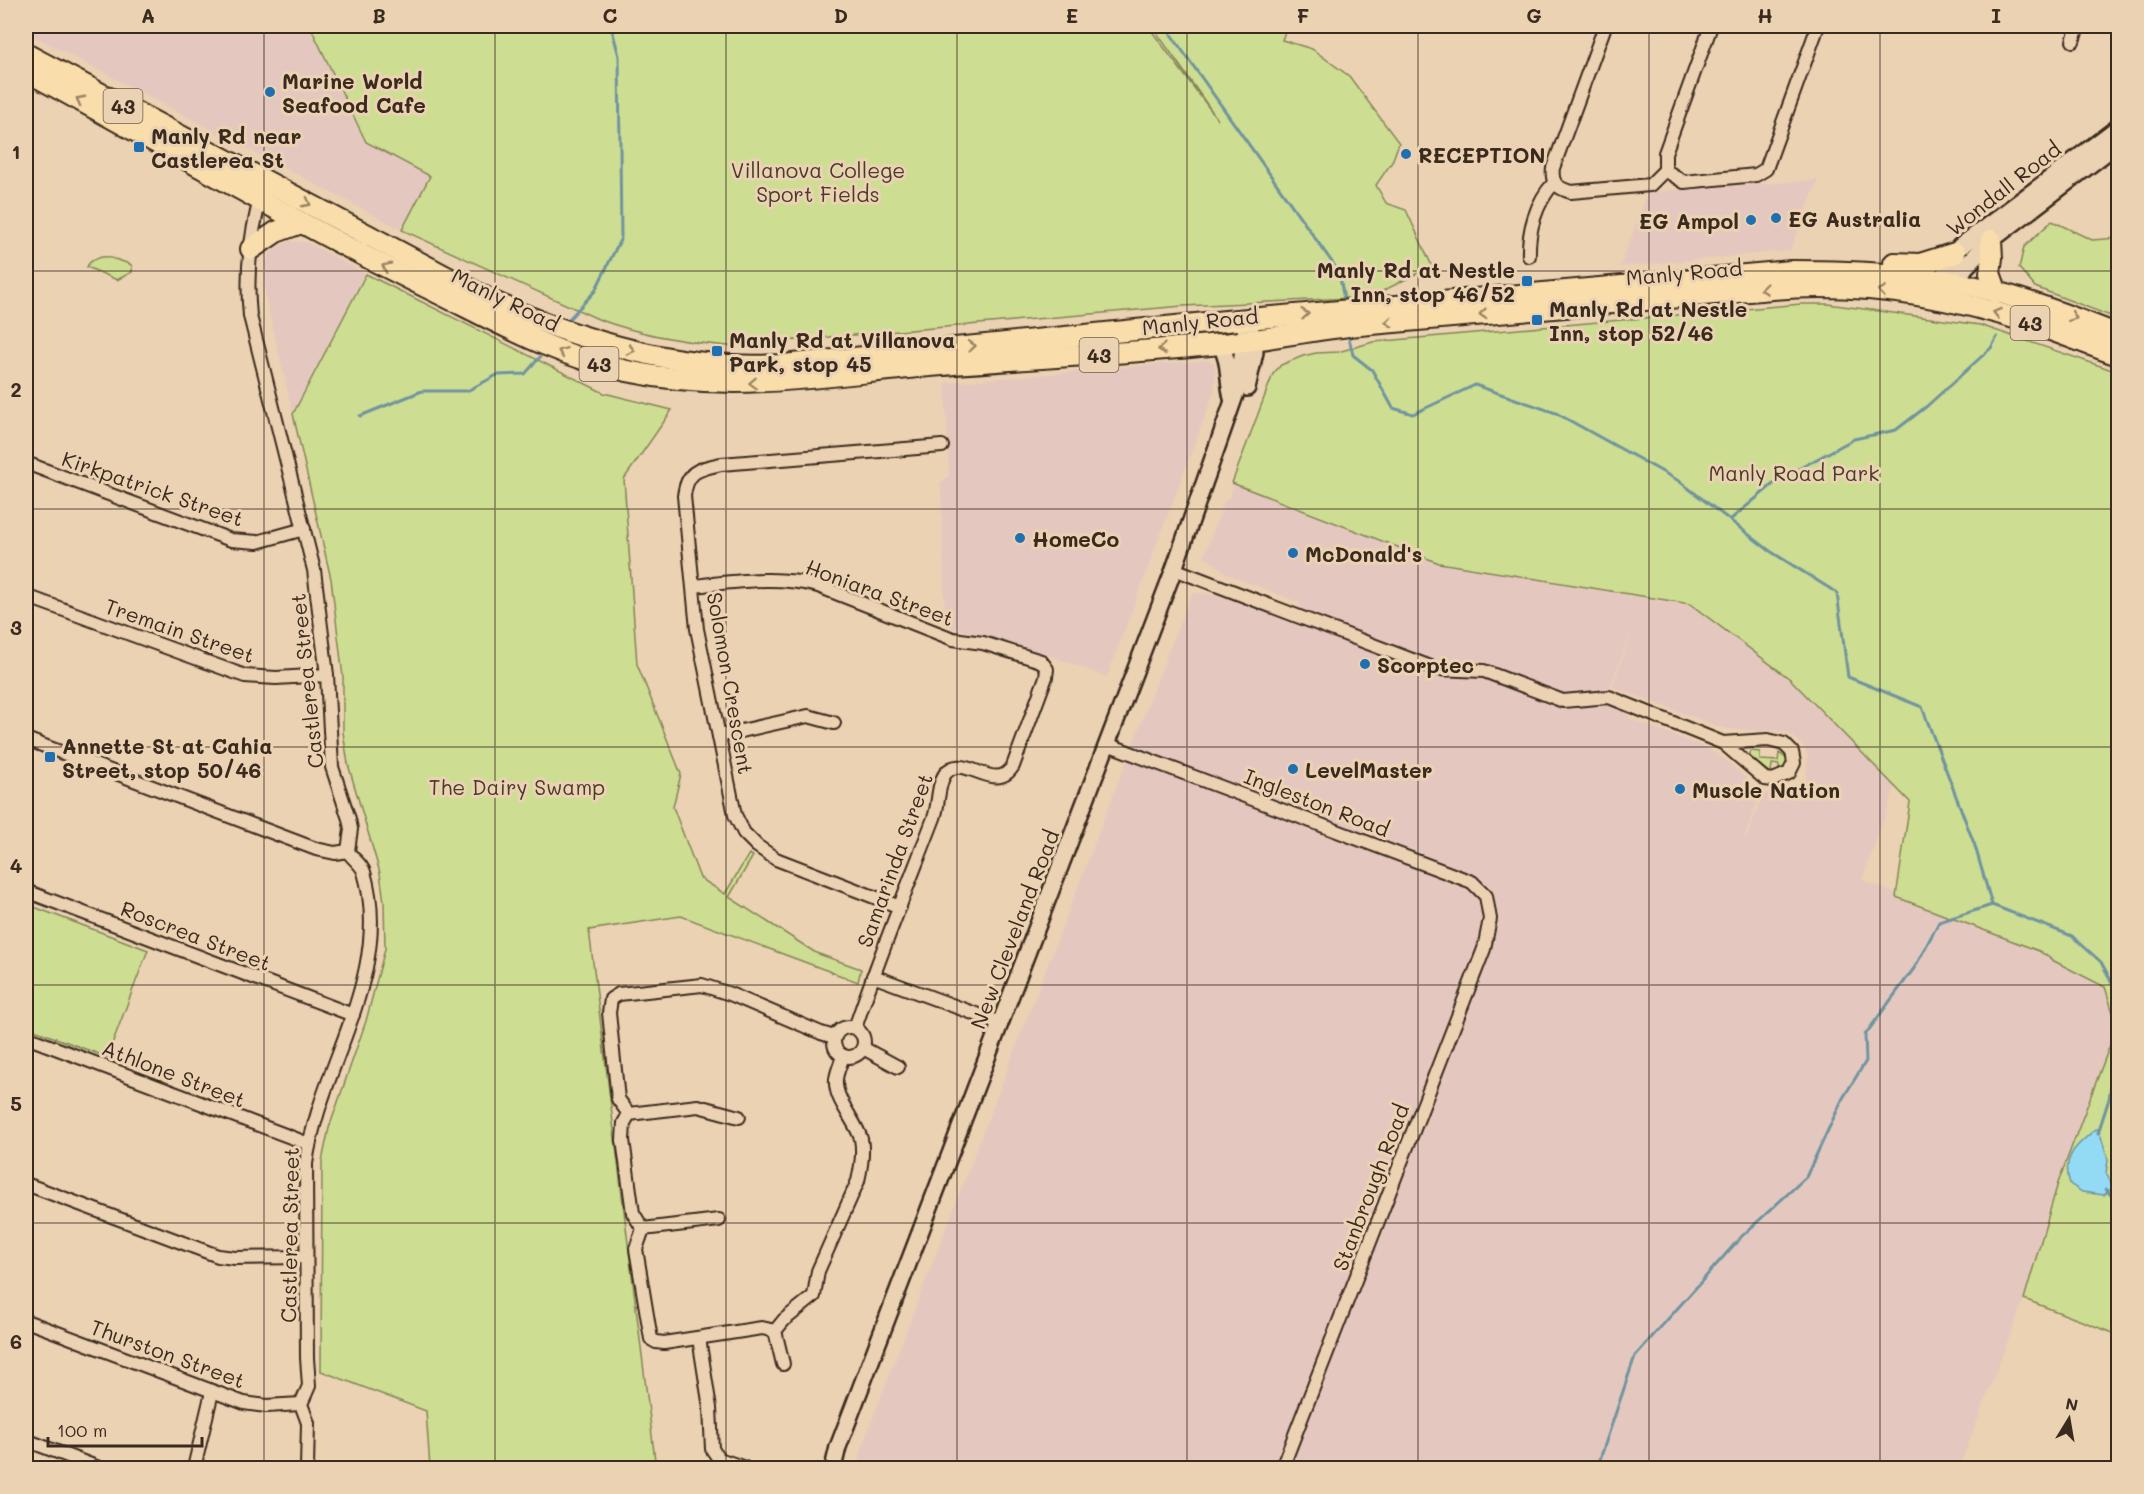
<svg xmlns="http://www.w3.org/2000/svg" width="2144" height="1494" viewBox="0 0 2144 1494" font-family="Mali,sans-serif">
<rect width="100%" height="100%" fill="#ebd2b3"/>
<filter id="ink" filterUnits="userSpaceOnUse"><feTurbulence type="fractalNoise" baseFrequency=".0167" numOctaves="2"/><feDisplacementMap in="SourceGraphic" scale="12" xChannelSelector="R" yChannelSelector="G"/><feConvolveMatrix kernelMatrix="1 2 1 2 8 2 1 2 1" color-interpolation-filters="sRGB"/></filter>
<g filter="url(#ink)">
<!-- built -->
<g fill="#e4c8bf" fill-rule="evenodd">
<polygon points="26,26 310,26 365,142 431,176 402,230 26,32"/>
<polygon points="1818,180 1790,251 1620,267 1648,192"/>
<polygon points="291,241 308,243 366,274 293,414 265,295 265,263 274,248"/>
<polygon points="1208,360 1214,363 1216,372 1214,392 1107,677 1045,654 953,628 945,621 941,483 949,475 945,383"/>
<path d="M1234,484L1439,563L1691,606L1791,681L1895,788L1862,880L1896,893V897L2118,981V1023L2058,1183L2024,1299L1959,1468H858L859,1454L1188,601L1194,593L1209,594L1227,598L1293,622L1300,603L1229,575L1204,556L1224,502L1230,496ZM1634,626L1612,687L1725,729L1784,732L1794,737L1802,745L1808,756L1806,780L1795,790L1779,794L1763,793L1747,837L1745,836L1761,792L1725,759L1705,747L1631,719L1609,689Z"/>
</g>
<!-- green -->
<g fill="#cddd91" stroke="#848458" stroke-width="1.5">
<path d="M310,26H1148L1218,120L1152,26H1287L1282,40L1312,49L1349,76L1399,143L1392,162L1376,185L1386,203L1406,210L1432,266L1371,297L1183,306L728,346C683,342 641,335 598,319L402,230L430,176L366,142Z"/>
<polygon points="2052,221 2092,240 2118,238 2118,319 2035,287 2019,268 2024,247"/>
<path d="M108,257L130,264L132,266V272L117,280L87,267C89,260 101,256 108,257Z"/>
<polygon points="366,274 604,393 672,410 624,479 637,664 681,774 673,807 700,878 725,894 749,854 753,856 729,897 816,953 861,969 858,982 681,916 589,930 656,1468 430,1468 426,1411 321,1371 322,1161 329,1128 366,1021 385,949 384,902 380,873 348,764 343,732 343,677 331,579 293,414"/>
<polygon points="1801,304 1828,304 1980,325 2118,372 2118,1335 2024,1299 2058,1183 2110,1045 2114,1016 2105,987 2054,961 2039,951 1896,897 1910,802 1790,679 1690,604 1439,563 1232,483 1273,374 1281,365 1303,356 1316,353 1338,352 1373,342"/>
<polygon points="1751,751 1760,752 1760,760 1778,761 1779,753 1787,759 1786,769 1779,773 1779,765 1772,764 1771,772 1769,772 1749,757"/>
<polygon points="26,904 148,950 107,1057 26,1027"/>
</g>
<!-- water -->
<path fill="#93dbf5" stroke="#70949f" stroke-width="1.5" d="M2096,1129L2099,1130L2108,1160L2106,1173L2113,1187L2104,1195L2082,1192L2070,1184C2061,1156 2077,1145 2096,1129Z"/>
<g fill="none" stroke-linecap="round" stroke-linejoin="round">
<!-- stream -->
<g stroke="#70949f" stroke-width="3">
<polyline points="1165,26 1339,272 1344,300"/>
<polyline points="568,320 595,291 621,238 619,56 611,26"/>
<polyline points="1349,338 1353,355 1372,370 1393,408 1413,414 1475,385 1556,413 1679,481 1770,551 1837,593 1848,677 1922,707 1975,846 1992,905 2072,936 2101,962 2118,994 2117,1049 2109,1099 2098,1133"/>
<polyline points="360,416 422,391 467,391 497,375 525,374 540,357"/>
<polyline points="1730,520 1778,480 1854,439 1896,430 1927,406 1991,348 1997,337"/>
<polyline points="2106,1189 2118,1204"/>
<polyline points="1597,1468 1635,1356 1741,1237 1806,1177 1843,1098 1866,1061 1865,1035 1915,967 1939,922 1992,905"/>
</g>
<!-- minor casing -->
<g stroke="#3b2a1e" stroke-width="16">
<g id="minor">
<path d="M1605,26L1553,168C1551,183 1557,188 1571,192L1650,185L1665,170L1684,182L1756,175L1766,169L1818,26"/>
<polyline points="2073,41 2078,26"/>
<polyline points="1665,170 1665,153 1711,26"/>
<path d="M261,196C250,235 246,276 250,316L314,570L327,675L332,767L349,819L351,829L348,851C352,859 361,863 364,872C394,974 319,1066 306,1164L307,1358L309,1386L301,1404L308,1423L307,1468"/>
<path d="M1529,256C1528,231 1536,202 1554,183"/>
<polyline points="26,463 231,540 257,542 304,529"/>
<polyline points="1174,569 1436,669 1484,671 1563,701 1609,697 1723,743 1768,740 1784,744 1792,752 1794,763 1789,773 1773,780 1765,779 1723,743"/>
<path d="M694,586C736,582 776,575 818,586L953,639L983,643L1041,661L1047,669L1046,677L1013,766C995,796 963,750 945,774C937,786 939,805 934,818C907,888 879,957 855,1028"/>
<polyline points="26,596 245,676 276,678 327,675"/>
<polyline points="719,736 808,716 834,723"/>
<polyline points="26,739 316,849 335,853 348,851"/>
<polyline points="1107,744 1472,882 1486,896 1490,919 1484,949 1282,1468"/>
<polyline points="26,891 353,1015"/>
<path d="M900,907L776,859L757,846L744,833L735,815L697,629L684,496C687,470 699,469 721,464L942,446"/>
<polyline points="873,976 1000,1023"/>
<circle cx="849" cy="1042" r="15"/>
<polyline points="26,1037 309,1144"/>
<path d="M834,1037L821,1033L730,994L702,985L619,994L611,999L609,1013L618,1099L629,1114L624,1123L623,1140L633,1213L643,1229L636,1249L651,1339L656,1342L664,1343L762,1328L775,1331L784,1320L814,1296L818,1271L858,1181C861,1168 864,1153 861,1139C855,1119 834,1100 836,1079C837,1071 841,1063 843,1056"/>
<polyline points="863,1048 898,1067"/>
<polyline points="629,1114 698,1106 739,1117"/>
<polyline points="26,1184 218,1256 235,1258 306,1257"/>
<polyline points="643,1229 719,1220"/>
<polyline points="26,1321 244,1403 266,1406 301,1404"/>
<polyline points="775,1331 783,1364"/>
<polyline points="699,1338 710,1408 712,1449 719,1459 745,1468"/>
<polyline points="26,1440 99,1468"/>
<polyline points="194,1468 212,1392"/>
</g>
</g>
<!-- tertiary casing -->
<g stroke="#3b2a1e" stroke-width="20">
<g id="tertiary">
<path d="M1220,344C1231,363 1227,378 1232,398"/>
<polyline points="1247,388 1255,352 1251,330"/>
<polyline points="833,1468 838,1447 1174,569 1238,387 1247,319"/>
</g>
</g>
<!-- secondary casing -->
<g stroke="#3b2a1e" stroke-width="21">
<g id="secondary">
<polyline points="1950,292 1965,267 1991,240 2118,143"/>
<polyline points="1941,293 1947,267 1960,247 2118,128"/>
</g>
</g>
<!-- primary casing -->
<g stroke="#3b2a1e" stroke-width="24">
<g id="primary">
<path d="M26,54L496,303C587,343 683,371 783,365L1226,321L1791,271C1861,271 1930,274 1997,292C2038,304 2078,319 2118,335"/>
<path d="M26,71C163,145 297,224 438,293C499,323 559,357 627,371C733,394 825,375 930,366C1027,358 1124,354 1220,344C1267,340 1313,329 1360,325L1772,289C1856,282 1943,295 2024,321C2056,331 2087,344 2118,355"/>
<polyline points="1991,240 1992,258 1990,273 1997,293"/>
<polyline points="251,249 276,232 301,223"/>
<polyline points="1894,263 1920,264 1955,253"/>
</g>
</g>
<!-- minor -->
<use href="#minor" stroke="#ebd2b3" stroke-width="12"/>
<!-- tertiary -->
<use href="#tertiary" stroke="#ebd2b3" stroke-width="15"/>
<!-- secondary -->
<use href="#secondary" stroke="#ebd2b3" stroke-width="16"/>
<!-- primary -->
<use href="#primary" stroke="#f9deab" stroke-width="20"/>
</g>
<!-- one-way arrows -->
<defs><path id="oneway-chevron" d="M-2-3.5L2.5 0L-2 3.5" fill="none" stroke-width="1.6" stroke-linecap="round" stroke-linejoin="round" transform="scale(1.5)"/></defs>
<g stroke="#9a8464">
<use href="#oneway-chevron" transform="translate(80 100) rotate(-152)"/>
<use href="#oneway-chevron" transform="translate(307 203) rotate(28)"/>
<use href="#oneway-chevron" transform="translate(386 267) rotate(-154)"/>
<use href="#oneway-chevron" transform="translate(1764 289) rotate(175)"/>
<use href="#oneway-chevron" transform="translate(1882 291) rotate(-172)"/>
<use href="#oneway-chevron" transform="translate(1997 313) rotate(-165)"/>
<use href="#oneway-chevron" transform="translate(1305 314) rotate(-5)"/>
<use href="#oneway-chevron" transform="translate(1483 314) rotate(175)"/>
<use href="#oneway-chevron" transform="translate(2073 317) rotate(21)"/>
<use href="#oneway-chevron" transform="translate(1389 322) rotate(175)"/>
<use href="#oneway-chevron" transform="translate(972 346) rotate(-5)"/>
<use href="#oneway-chevron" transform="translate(1162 349) rotate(175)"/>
<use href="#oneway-chevron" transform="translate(631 350) rotate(14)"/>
<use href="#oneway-chevron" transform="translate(562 352) rotate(-160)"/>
<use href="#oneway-chevron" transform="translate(753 383) rotate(178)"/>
</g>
</g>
<!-- grid -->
<path fill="none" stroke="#3b2a1e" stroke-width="1.5" stroke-opacity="0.55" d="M264,26V1468M495,26V1468M726,26V1468M957,26V1468M1187,26V1468M1418,26V1468M1649,26V1468M1880,26V1468M26,271H2118M26,509H2118M26,747H2118M26,985H2118M26,1223H2118"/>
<!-- markers -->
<g fill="#1f6fb2" stroke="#ebd2b3" stroke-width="2">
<circle cx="270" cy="92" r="6"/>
<rect x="133" y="141" width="12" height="12" rx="3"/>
<circle cx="1406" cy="154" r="6"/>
<circle cx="1776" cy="218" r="6"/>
<circle cx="1751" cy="220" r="6"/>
<rect x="1521" y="275" width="12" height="12" rx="3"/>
<rect x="1531" y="314" width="12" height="12" rx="3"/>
<rect x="711" y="345" width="12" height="12" rx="3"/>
<circle cx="1020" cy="538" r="6"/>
<circle cx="1293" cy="553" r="6"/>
<circle cx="1365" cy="664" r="6"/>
<rect x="44" y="751" width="12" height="12" rx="3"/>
<circle cx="1293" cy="769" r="6"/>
<circle cx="1680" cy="789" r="6"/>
</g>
<g text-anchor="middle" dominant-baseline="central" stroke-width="6" stroke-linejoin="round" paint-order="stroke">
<!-- shield labels -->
<g fill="#ebd2b3" stroke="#705c4b" stroke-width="1.5">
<rect x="103.5" y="89" width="39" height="34" rx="4.5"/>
<rect x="2010.5" y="306" width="39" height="34" rx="4.5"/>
<rect x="1079.5" y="338" width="39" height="34" rx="4.5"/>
<rect x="579.5" y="347" width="39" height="34" rx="4.5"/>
</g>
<g font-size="20" font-weight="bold" fill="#3b2a1e">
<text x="123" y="106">43</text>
<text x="2030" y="323">43</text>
<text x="1099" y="355">43</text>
<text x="599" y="364">43</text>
</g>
<!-- poi labels -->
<g font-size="21" font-weight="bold" fill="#3b2a1e" stroke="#ebd2b3" text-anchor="start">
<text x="282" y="80">Marine World<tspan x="282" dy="24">Seafood Cafe</tspan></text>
<text x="151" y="135">Manly Rd near<tspan x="151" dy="24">Castlerea St</tspan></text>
<text x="1418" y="154">RECEPTION</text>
<text x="1788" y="218">EG Australia</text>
<text x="1739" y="220" text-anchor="end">EG Ampol</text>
<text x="1515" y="269" text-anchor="end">Manly Rd at Nestle<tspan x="1515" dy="24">Inn, stop 46/52</tspan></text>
<text x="1549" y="308">Manly Rd at Nestle<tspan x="1549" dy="24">Inn, stop 52/46</tspan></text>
<text x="729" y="339">Manly Rd at Villanova<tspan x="729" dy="24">Park, stop 45</tspan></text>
<text x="1032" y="538">HomeCo</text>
<text x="1305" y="553">McDonald's</text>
<text x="1377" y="664">Scorptec</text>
<text x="62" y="745">Annette St at Cahia<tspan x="62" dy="24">Street, stop 50/46</tspan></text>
<text x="1305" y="769">LevelMaster</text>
<text x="1692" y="789">Muscle Nation</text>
</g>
<!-- park labels -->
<g font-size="21" fill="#4a3c2a" stroke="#ebd2b3">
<text x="818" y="169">Villanova College<tspan x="818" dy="24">Sport Fields</tspan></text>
<text x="1794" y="472">Manly Road Park</text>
<text x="517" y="786">The Dairy Swamp</text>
</g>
<!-- street labels -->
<g font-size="21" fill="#3b2a1e" stroke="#ebd2b3">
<text transform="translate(2003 188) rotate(-38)">Wondall Road</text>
<text transform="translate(1684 272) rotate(-5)">Manly Road</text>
<text transform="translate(506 299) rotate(26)">Manly Road</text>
<text transform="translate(1200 321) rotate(-6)">Manly Road</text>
<text transform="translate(153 488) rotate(19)">Kirkpatrick Street</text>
<text transform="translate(880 592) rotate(20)">Honiara Street</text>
<text transform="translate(180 630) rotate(19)">Tremain Street</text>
<text transform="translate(306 681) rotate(-96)">Castlerea Street</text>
<text transform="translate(731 683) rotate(80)">Solomon Crescent</text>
<text transform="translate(1317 802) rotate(21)">Ingleston Road</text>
<text transform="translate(894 860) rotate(-70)">Samarinda Street</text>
<text transform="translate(1014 929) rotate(-69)">New Cleveland Road</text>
<text transform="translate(196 935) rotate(21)">Roscrea Street</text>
<text transform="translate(174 1073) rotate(21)">Athlone Street</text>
<text transform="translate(1370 1187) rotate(-69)">Stanbrough Road</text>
<text transform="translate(289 1235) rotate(-89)">Castlerea Street</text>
<text transform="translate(168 1353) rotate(20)">Thurston Street</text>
</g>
</g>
<!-- margin -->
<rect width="2144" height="1494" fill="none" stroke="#ebd2b3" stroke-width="66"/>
<!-- north arrow -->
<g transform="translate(2069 1419) rotate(11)" stroke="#ebd2b3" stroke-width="4.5" paint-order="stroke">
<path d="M0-4.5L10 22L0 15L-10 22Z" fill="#3b2a1e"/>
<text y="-9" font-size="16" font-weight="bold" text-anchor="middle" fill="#3b2a1e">N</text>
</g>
<!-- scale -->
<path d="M48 1437v9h154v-9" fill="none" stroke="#3b2a1e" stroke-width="3"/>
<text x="57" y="1437" font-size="18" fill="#3b2a1e" stroke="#ebd2b3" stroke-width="4.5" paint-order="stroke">100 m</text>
<rect x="33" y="33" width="2078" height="1428" fill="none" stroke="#3b2a1e" stroke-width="2"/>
<g font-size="20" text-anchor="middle" font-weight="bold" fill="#3b2a1e">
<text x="148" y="23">A</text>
<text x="379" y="23">B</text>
<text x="610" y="23">C</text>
<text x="841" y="23">D</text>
<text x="1072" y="23">E</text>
<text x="1303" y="23">F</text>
<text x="1534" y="23">G</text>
<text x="1765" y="23">H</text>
<text x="1996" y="23">I</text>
<text x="16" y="159">1</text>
<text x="16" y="397">2</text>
<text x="16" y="635">3</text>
<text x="16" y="873">4</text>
<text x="16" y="1111">5</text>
<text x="16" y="1349">6</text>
</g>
</svg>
